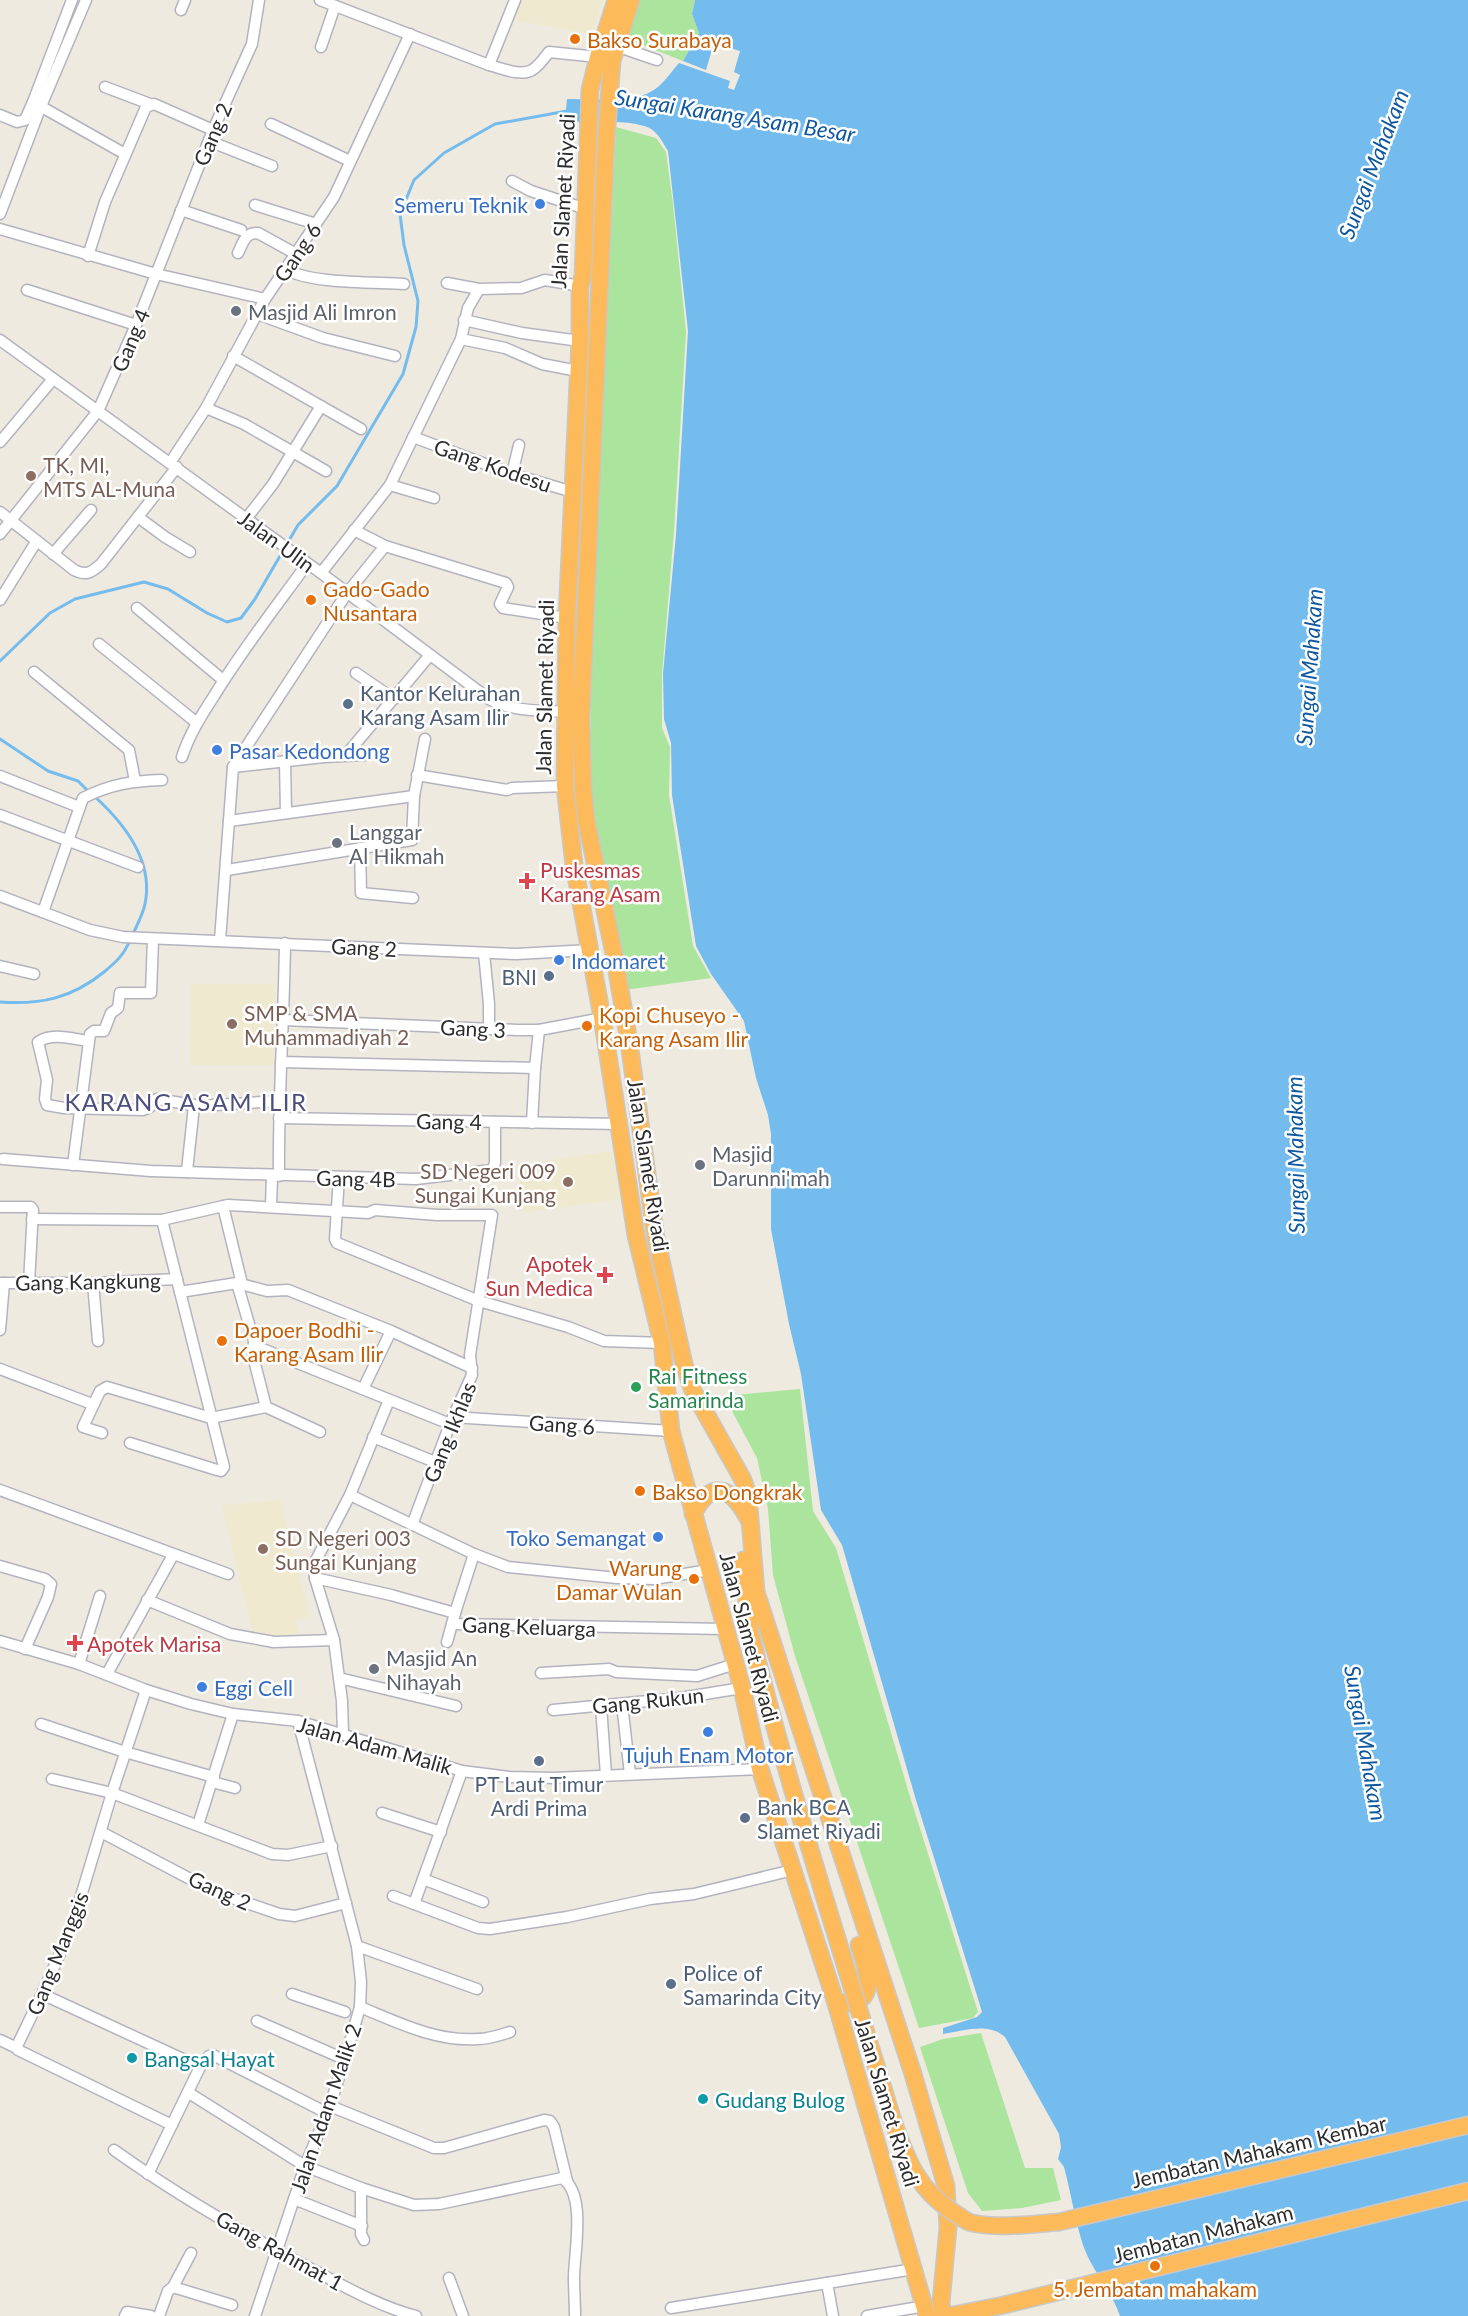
<svg xmlns="http://www.w3.org/2000/svg" width="1468" height="2316" viewBox="0 0 1468 2316" font-family="Lato,sans-serif">
<rect width="100%" height="100%" fill="#eeeadf"/>
<!-- education -->
<g fill="#efeacf">
<polygon points="520,0 603,0 592,34 512,20"/>
<polygon points="191,984 275,984 274,1065 190,1065"/>
<polygon points="612,1151 620,1199 524,1213 517,1165"/>
<polygon points="281,1500 310,1616 295,1621 299,1633 266,1640 253,1635 222,1505"/>
</g>
<!-- green -->
<g fill="#aae49d">
<polygon points="640,0 695,0 692,14 699,33 683,61 625,38"/>
<polygon points="616,127 656,138 666,152 673,204 686,332 674,531 662,674 662,728 670,747 669,795 693,946 711,978 625,990 592,811 590,680"/>
<polygon points="800,1389 813,1511 836,1548 911,1800 978,2012 973,2018 919,2028 795,1656 773,1575 768,1509 757,1458 724,1396"/>
<polygon points="981,2033 1025,2168 1053,2168 1061,2200 1022,2208 982,2211 968,2193 920,2047 943,2039"/>
</g>
<!-- water -->
<path fill="#74bbee" d="M695,0H1468V2316H1120C1112,2291 1092,2271 1083,2245C1075,2220 1071,2193 1064,2167L1058,2159L1061,2147L1059,2134L1005,2037C988,2022 964,2031 943,2034V2028L977,2017L982,2012L979,2002L916,1800L842,1545L821,1510L801,1374L789,1324L771,1229V1134L768,1115L756,1078L744,1021L711,974L696,946L672,795L671,743L664,719L663,674L676,535L688,331L668,151C663,143 659,134 651,129C635,119 584,122 565,122L567,99C590,99 633,103 652,91C662,86 671,72 679,63L730,81L728,88L734,90L740,75L734,72L740,51L714,43L706,70L683,61L699,33L692,14Z"/>
<g fill="none" stroke-linecap="round" stroke-linejoin="round">
<!-- stream -->
<g stroke="#74bbee" stroke-width="3">
<polyline points="0,661 50,613 75,599 144,582 168,589 207,613 227,622 241,618 255,599 298,525 337,486 403,374 416,327 418,301 404,245 400,214 414,180 444,153 495,124 567,111"/>
<polyline points="0,739 48,771 78,781 89,792"/>
<path d="M94,796C124,823 154,861 145,904C143,914 137,925 133,934"/>
<path d="M0,1002C41,1005 72,998 104,972C116,962 124,955 130,940"/>
</g>
<!-- minor casing -->
<g stroke="#b3b3c0" stroke-width="13">
<g id="minor">
<path d="M320,0L489,65C501,68 521,77 532,70C539,66 544,58 549,52L598,57"/>
<polyline points="181,10 185,0"/>
<polyline points="616,46 657,60"/>
<polyline points="321,47 335,6"/>
<polyline points="489,65 515,0"/>
<polyline points="105,87 150,104"/>
<polyline points="33,102 72,0"/>
<polyline points="0,115 17,122 25,120 33,102 125,154"/>
<polyline points="271,124 350,161"/>
<polyline points="209,141 272,166"/>
<polyline points="512,181 531,191 586,209"/>
<polyline points="255,205 316,224"/>
<polyline points="181,210 241,230"/>
<polyline points="0,214 41,106 86,0"/>
<polyline points="0,229 156,274 265,299"/>
<path d="M238,253C243,243 245,232 258,233L296,254"/>
<polyline points="88,256 105,202 146,107 154,104 213,130"/>
<path d="M286,269C308,284 376,282 404,284"/>
<polyline points="447,283 479,289 521,288 545,280 580,286"/>
<polyline points="27,290 136,325"/>
<polyline points="257,314 323,338 395,356"/>
<polyline points="464,320 522,333 580,341"/>
<polyline points="461,339 505,348 542,364 578,371"/>
<path d="M0,340L321,573L489,699C513,712 539,710 565,712"/>
<polyline points="233,356 361,429"/>
<polyline points="206,408 244,424 326,471"/>
<polyline points="413,437 512,474 573,492"/>
<polyline points="0,442 53,379"/>
<polyline points="170,463 206,408 265,299 334,197 410,34"/>
<polyline points="512,474 519,445"/>
<polyline points="390,485 434,498"/>
<path d="M0,512L74,570C86,576 91,573 101,564L177,467"/>
<polyline points="138,517 165,537 190,552"/>
<polyline points="246,519 273,484 321,406"/>
<polyline points="354,530 385,546 506,583 508,587 500,604 503,608 567,618"/>
<polyline points="0,534 98,411 136,325 213,130 252,44 259,0"/>
<polyline points="53,554 91,510"/>
<polyline points="321,573 390,485 461,339 468,308 479,289"/>
<polyline points="0,600 36,542"/>
<polyline points="137,608 223,680"/>
<polyline points="99,644 197,723"/>
<polyline points="34,672 129,750 135,781"/>
<polyline points="356,673 394,699"/>
<polyline points="346,755 430,655"/>
<path d="M182,757C189,735 201,716 214,696C242,650 275,608 307,564"/>
<polyline points="285,761 286,813"/>
<polyline points="233,767 324,757 365,755"/>
<polyline points="417,775 507,790 512,788 565,786"/>
<polyline points="0,776 79,807"/>
<polyline points="0,815 138,867"/>
<polyline points="229,821 414,796"/>
<polyline points="360,848 361,893 413,898"/>
<polyline points="227,870 412,840 414,796 425,739"/>
<polyline points="0,896 90,930 123,937 516,954 590,950"/>
<path d="M43,912L83,798C111,784 132,781 162,780"/>
<polyline points="220,940 233,767 347,593 385,546"/>
<polyline points="484,953 489,1004 489,1029"/>
<polyline points="0,966 34,974"/>
<polyline points="284,1020 517,1030 539,1030 624,1014"/>
<path d="M88,1041C73,1039 52,1032 38,1042L47,1080L45,1099L47,1105L64,1108L143,1110L150,1107L153,1101L157,1099L199,1106L279,1101"/>
<polyline points="281,1062 535,1068 539,1030"/>
<polyline points="279,1118 620,1124"/>
<polyline points="532,1123 535,1068"/>
<polyline points="3,1159 151,1171 416,1179 492,1170 495,1163 495,1122"/>
<polyline points="73,1165 90,1034 94,1031 104,1031 111,1013 118,1008 120,993 151,993 153,939"/>
<path d="M187,1172C189,1149 192,1128 194,1105"/>
<path d="M279,1176C278,1098 284,1021 285,943"/>
<polyline points="339,1177 335,1239 337,1243 479,1301 568,1327 604,1341 662,1343"/>
<polyline points="223,1206 242,1284"/>
<polyline points="0,1207 31,1207 33,1210 29,1283"/>
<polyline points="271,1207 272,1175"/>
<polyline points="32,1219 162,1220"/>
<polyline points="0,1283 93,1283 177,1279"/>
<polyline points="93,1283 98,1341"/>
<polyline points="237,1283 254,1341 253,1356 266,1407 320,1432"/>
<polyline points="180,1292 237,1283 267,1291 288,1290 391,1331 472,1368"/>
<polyline points="0,1330 4,1283"/>
<polyline points="255,1346 450,1424"/>
<polyline points="0,1369 92,1404"/>
<polyline points="363,1389 391,1331"/>
<polyline points="453,1417 671,1431"/>
<polyline points="102,1433 83,1427 100,1391 107,1387 211,1418 266,1407"/>
<polyline points="373,1437 435,1462"/>
<polyline points="130,1443 217,1470 221,1471 224,1467 162,1220 228,1205 368,1213 375,1210 437,1215 492,1215 470,1355 472,1375 450,1424 412,1525"/>
<polyline points="0,1490 228,1574"/>
<polyline points="350,1495 474,1554 508,1567 617,1578 654,1579 709,1570"/>
<polyline points="0,1566 45,1579 51,1584 48,1597 25,1649"/>
<polyline points="315,1578 391,1595 455,1613 452,1624 725,1629"/>
<polyline points="147,1600 230,1634 274,1642 334,1640"/>
<polyline points="455,1613 474,1554"/>
<polyline points="0,1641 79,1664 146,1690 191,1704 233,1714 298,1721 462,1771 509,1777 554,1778 760,1769"/>
<polyline points="447,1642 452,1624"/>
<polyline points="79,1664 100,1596"/>
<polyline points="541,1673 609,1669 616,1672 697,1676 735,1664"/>
<polyline points="107,1674 173,1555"/>
<polyline points="339,1678 456,1706"/>
<polyline points="146,1690 112,1793 72,1926 42,1994 17,2046 18,2050 172,2125"/>
<polyline points="622,1704 630,1774"/>
<polyline points="601,1706 606,1775"/>
<polyline points="553,1710 680,1698 742,1688"/>
<polyline points="41,1724 125,1752 214,1777"/>
<polyline points="343,1734 342,1701 334,1640 315,1578 314,1564 350,1495 389,1400"/>
<polyline points="52,1779 112,1793 272,1854 288,1855 332,1846"/>
<polyline points="212,1782 235,1788"/>
<polyline points="382,1813 441,1832"/>
<polyline points="198,1825 233,1714"/>
<polyline points="101,1832 215,1892 279,1914 295,1916 346,1903"/>
<polyline points="423,1879 483,1902"/>
<polyline points="393,1896 478,1928 490,1929 567,1917 650,1899 694,1894 793,1870"/>
<polyline points="414,1904 462,1771"/>
<polyline points="357,1946 477,1989"/>
<polyline points="42,1994 200,2067"/>
<polyline points="292,1994 345,2012"/>
<path d="M360,2007C397,2022 436,2042 478,2039C489,2039 500,2035 510,2032"/>
<polyline points="257,2021 344,2059"/>
<polyline points="0,2040 17,2048"/>
<path d="M189,2093L305,2166L361,2188L414,2205L439,2204L562,2178C587,2194 574,2253 574,2278C574,2291 575,2303 575,2316"/>
<polyline points="330,2106 434,2148 444,2148 544,2120 550,2121 554,2127 567,2181"/>
<path d="M114,2150C177,2195 246,2235 315,2271C347,2288 381,2307 416,2316"/>
<polyline points="148,2174 200,2067 209,2056 213,2055 327,2113"/>
<polyline points="361,2188 361,2234 364,2240"/>
<polyline points="294,2199 362,2226"/>
<polyline points="449,2278 463,2316"/>
<polyline points="173,2287 232,2305"/>
<polyline points="671,2308 827,2283"/>
<polyline points="125,2316 127,2312 151,2316"/>
<polyline points="159,2316 168,2291 173,2287 191,2253"/>
<polyline points="255,2316 305,2166 330,2106 352,2035 360,2007 361,1982 357,1946 298,1721"/>
<polyline points="833,2316 827,2283 914,2269"/>
<polyline points="867,2316 925,2306"/>
</g>
</g>
<!-- highway casing -->
<g stroke="#c8c8c8" stroke-width="19">
<g id="highway">
<polyline points="616,0 598,57 590,90 583,276 580,286 580,341 567,618 565,786 574,865 602,1017 636,1235 662,1343 671,1431 742,1688 760,1769 835,2000 927,2316"/>
<polyline points="631,0 612,61 606,139 581,717 583,788 586,819 614,954 629,1042 655,1233 684,1364 693,1391 743,1480 748,1495 756,1592 913,2074 946,2186 948,2228 941,2303 943,2316"/>
<path d="M693,1514C713,1477 732,1488 749,1520"/>
<polyline points="743,1560 750,1632"/>
<path d="M835,2000C841,2004 846,2004 854,2002C878,1996 864,1961 859,1945"/>
<polyline points="1059,2222 1468,2125"/>
<polyline points="948,2316 1004,2305 1468,2191"/>
</g>
</g>
<!-- minor -->
<use href="#minor" stroke="#fff" stroke-width="10"/>
<!-- highway -->
<use href="#highway" stroke="#fdba5b" stroke-width="16"/>
<!-- highway-bridge casing -->
<g stroke="#c8c8c8" stroke-width="19" stroke-linecap="butt">
<path id="highway-bridge" d="M750,1632C791,1797 844,1959 893,2121C907,2160 918,2191 956,2214C961,2217 966,2222 972,2223C1001,2229 1031,2224 1059,2222"/>
</g>
<!-- highway-bridge -->
<use href="#highway-bridge" stroke="#fdba5b" stroke-width="16"/>
</g>
<!-- markers -->
<g fill="#e8710a" stroke="#fff" stroke-width="2">
<circle cx="575" cy="39" r="6"/>
<circle cx="311" cy="600" r="6"/>
<circle cx="587" cy="1026" r="6"/>
<circle cx="222" cy="1341" r="6"/>
<circle cx="640" cy="1491" r="6"/>
<circle cx="694" cy="1579" r="6"/>
<circle cx="1155" cy="2266" r="6"/>
</g>
<g fill="#3f7fe0" stroke="#fff" stroke-width="2">
<circle cx="540" cy="204" r="6"/>
<circle cx="217" cy="750" r="6"/>
<circle cx="559" cy="960" r="6"/>
<circle cx="658" cy="1537" r="6"/>
<circle cx="202" cy="1687" r="6"/>
<circle cx="708" cy="1732" r="6"/>
</g>
<g fill="#6b7280" stroke="#fff" stroke-width="2">
<circle cx="236" cy="311" r="6"/>
<circle cx="337" cy="843" r="6"/>
<circle cx="700" cy="1165" r="6"/>
<circle cx="374" cy="1669" r="6"/>
</g>
<g fill="#8d6e63" stroke="#fff" stroke-width="2">
<circle cx="31" cy="476" r="6"/>
<circle cx="232" cy="1024" r="6"/>
<circle cx="568" cy="1182" r="6"/>
<circle cx="263" cy="1549" r="6"/>
</g>
<g fill="#5c6f8a" stroke="#fff" stroke-width="2">
<circle cx="348" cy="704" r="6"/>
<circle cx="549" cy="976" r="6"/>
<circle cx="539" cy="1761" r="6"/>
<circle cx="745" cy="1818" r="6"/>
<circle cx="671" cy="1984" r="6"/>
</g>
<g fill="#e0444e" stroke="#fff" stroke-width="2">
<path d="M524 872h6v6h6v6h-6v6h-6v-6h-6v-6h6z"/>
<path d="M602 1266h6v6h6v6h-6v6h-6v-6h-6v-6h6z"/>
<path d="M72 1634h6v6h6v6h-6v6h-6v-6h-6v-6h6z"/>
</g>
<circle fill="#2e9e5b" stroke="#fff" stroke-width="2" cx="636" cy="1387" r="6"/>
<g fill="#0f9aa8" stroke="#fff" stroke-width="2">
<circle cx="132" cy="2058" r="6"/>
<circle cx="703" cy="2099" r="6"/>
</g>
<g text-anchor="middle" dominant-baseline="central" stroke-width="5" stroke-linejoin="round" paint-order="stroke">
<!-- food labels -->
<g font-size="21" fill="#c56008" stroke="#fff" text-anchor="start">
<text x="587" y="39">Bakso Surabaya</text>
<text x="323" y="588">Gado-Gado<tspan x="323" dy="24">Nusantara</tspan></text>
<text x="599" y="1014">Kopi Chuseyo -<tspan x="599" dy="24">Karang Asam Ilir</tspan></text>
<text x="234" y="1329">Dapoer Bodhi -<tspan x="234" dy="24">Karang Asam Ilir</tspan></text>
<text x="652" y="1491">Bakso Dongkrak</text>
<text x="682" y="1567" text-anchor="end">Warung<tspan x="682" dy="24">Damar Wulan</tspan></text>
<text x="1155" y="2288" text-anchor="middle">5. Jembatan mahakam</text>
</g>
<!-- street labels -->
<g font-size="21" fill="#2d2d2d" stroke="#fff">
<text transform="translate(212 134) rotate(-67)">Gang 2</text>
<text transform="translate(562 201) rotate(-87)">Jalan Slamet Riyadi</text>
<text transform="translate(297 252) rotate(-56)">Gang 6</text>
<text transform="translate(130 340) rotate(-67)">Gang 4</text>
<text transform="translate(493 465) rotate(19)">Gang Kodesu</text>
<text transform="translate(277 541) rotate(36)">Jalan Ulin</text>
<text transform="translate(544 687) rotate(-89)">Jalan Slamet Riyadi</text>
<text transform="translate(364 947) rotate(3)">Gang 2</text>
<text transform="translate(473 1028) rotate(3)">Gang 3</text>
<text transform="translate(449 1121) rotate(1)">Gang 4</text>
<text transform="translate(649 1165) rotate(81)">Jalan Slamet Riyadi</text>
<text transform="translate(356 1178) rotate(1)">Gang 4B</text>
<text transform="translate(88 1281) rotate(-1)">Gang Kangkung</text>
<text transform="translate(562 1424) rotate(4)">Gang 6</text>
<text transform="translate(449 1432) rotate(-68)">Gang Ikhlas</text>
<text transform="translate(529 1626) rotate(2)">Gang Keluarga</text>
<text transform="translate(750 1637) rotate(75)">Jalan Slamet Riyadi</text>
<text transform="translate(648 1700) rotate(-6)">Gang Rukun</text>
<text transform="translate(375 1745) rotate(16)">Jalan Adam Malik</text>
<text transform="translate(220 1890) rotate(24)">Gang 2</text>
<text transform="translate(57 1953) rotate(-68)">Gang Manggis</text>
<text transform="translate(888 2102) rotate(73)">Jalan Slamet Riyadi</text>
<text transform="translate(325 2108) rotate(-71)">Jalan Adam Malik 2</text>
<text transform="translate(1259 2151) rotate(-13)">Jembatan Mahakam Kembar</text>
<text transform="translate(1203 2233) rotate(-14)">Jembatan Mahakam</text>
<text transform="translate(280 2250) rotate(29)">Gang Rahmat 1</text>
</g>
<!-- shop labels -->
<g font-size="21" fill="#366cbe" stroke="#fff" text-anchor="start">
<text x="528" y="204" text-anchor="end">Semeru Teknik</text>
<text x="229" y="750">Pasar Kedondong</text>
<text x="571" y="960">Indomaret</text>
<text x="646" y="1537" text-anchor="end">Toko Semangat</text>
<text x="214" y="1687">Eggi Cell</text>
<text x="708" y="1754" text-anchor="middle">Tujuh Enam Motor</text>
</g>
<!-- worship labels -->
<g font-size="21" fill="#5b616d" stroke="#fff" text-anchor="start">
<text x="248" y="311">Masjid Ali Imron</text>
<text x="349" y="831">Langgar<tspan x="349" dy="24">Al Hikmah</tspan></text>
<text x="712" y="1153">Masjid<tspan x="712" dy="24">Darunni'mah</tspan></text>
<text x="386" y="1657">Masjid An<tspan x="386" dy="24">Nihayah</tspan></text>
</g>
<!-- education labels -->
<g font-size="21" fill="#785e54" stroke="#fff" text-anchor="start">
<text x="43" y="464">TK, MI,<tspan x="43" dy="24">MTS AL-Muna</tspan></text>
<text x="244" y="1012">SMP &amp; SMA<tspan x="244" dy="24">Muhammadiyah 2</tspan></text>
<text x="556" y="1170" text-anchor="end">SD Negeri 009<tspan x="556" dy="24">Sungai Kunjang</tspan></text>
<text x="275" y="1537">SD Negeri 003<tspan x="275" dy="24">Sungai Kunjang</tspan></text>
</g>
<!-- service labels -->
<g font-size="21" fill="#4e5e75" stroke="#fff" text-anchor="start">
<text x="360" y="692">Kantor Kelurahan<tspan x="360" dy="24">Karang Asam Ilir</tspan></text>
<text x="537" y="976" text-anchor="end">BNI</text>
<text x="539" y="1783" text-anchor="middle">PT Laut Timur<tspan x="539" dy="24">Ardi Prima</tspan></text>
<text x="757" y="1806">Bank BCA<tspan x="757" dy="24">Slamet Riyadi</tspan></text>
<text x="683" y="1972">Police of<tspan x="683" dy="24">Samarinda City</tspan></text>
</g>
<!-- health labels -->
<g font-size="21" fill="#be3a42" stroke="#fff" text-anchor="start">
<text x="540" y="869">Puskesmas<tspan x="540" dy="24">Karang Asam</tspan></text>
<text x="593" y="1263" text-anchor="end">Apotek<tspan x="593" dy="24">Sun Medica</tspan></text>
<text x="87" y="1643">Apotek Marisa</text>
</g>
<!-- leisure labels -->
<g font-size="21" fill="#27864d" stroke="#fff" text-anchor="start">
<text x="648" y="1375">Rai Fitness<tspan x="648" dy="24">Samarinda</tspan></text>
</g>
<!-- culture labels -->
<g font-size="21" fill="#0d838f" stroke="#fff" text-anchor="start">
<text x="144" y="2058">Bangsal Hayat</text>
<text x="715" y="2099">Gudang Bulog</text>
</g>
<!-- water labels -->
<g font-size="22" font-style="italic" fill="#0f579f" stroke="#fff">
<text transform="translate(735 115) rotate(9)">Sungai Karang Asam Besar</text>
<text transform="translate(1373 164) rotate(-69)">Sungai Mahakam</text>
<text transform="translate(1309 667) rotate(-86)">Sungai Mahakam</text>
<text transform="translate(1295 1155) rotate(-91)">Sungai Mahakam</text>
<text transform="translate(1366 1743) rotate(80)">Sungai Mahakam</text>
</g>
<!-- quarter labels -->
<g font-size="24" letter-spacing="1.5" fill="#4c4e7e" stroke="#fff">
<text x="186" y="1101">KARANG ASAM ILIR</text>
</g>
</g>
</svg>
